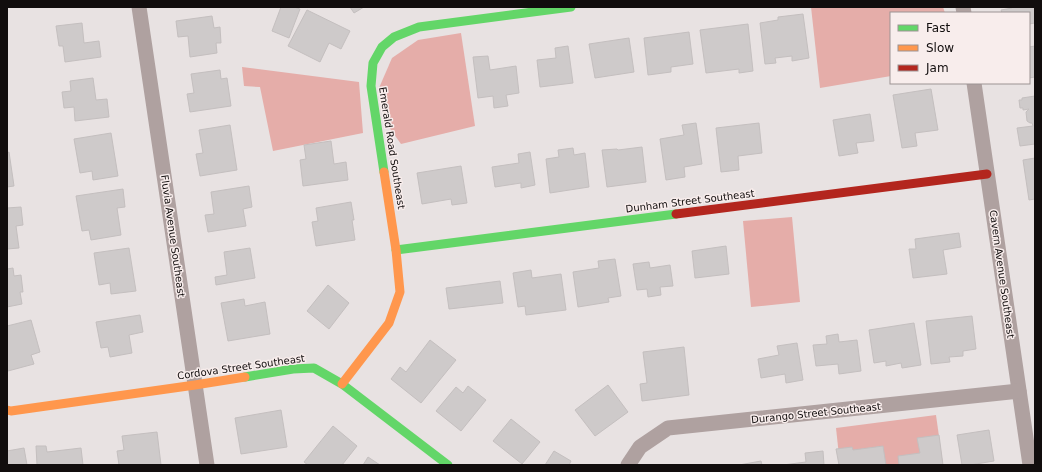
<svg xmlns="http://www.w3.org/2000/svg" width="1042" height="472" viewBox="0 0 1042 472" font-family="'DejaVu Sans',sans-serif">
<rect width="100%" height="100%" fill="#e8e2e2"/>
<!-- forest -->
<g fill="#e5ada9">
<polygon points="811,7 943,7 945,13 891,13 891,76 820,88"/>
<polygon points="461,33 475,126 401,144 386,123 379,88 392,58 418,40"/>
<polygon points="242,67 359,82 363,133 273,151 260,87 244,86"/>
<polygon points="792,217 800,302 751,307 743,221"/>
<polygon points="936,415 943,465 840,465 836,428"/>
</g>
<!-- building -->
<g fill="#cecaca" stroke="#c4bfbf">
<polygon points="281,7 294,7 300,9 289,38 272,31"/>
<polygon points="350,7 364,7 354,13"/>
<polygon points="1012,7 1035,7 1035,23 1029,24 1029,13 1002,13 1001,10 1012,8"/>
<polygon points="307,10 350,31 341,49 329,43 320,62 288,46"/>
<polygon points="803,14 809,58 792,61 792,56 775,58 776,63 765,64 760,23 778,20 778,17"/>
<polygon points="212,16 214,28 220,27 221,43 216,43 217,53 190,57 188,36 178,37 176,21"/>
<polygon points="82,23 84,43 99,41 101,57 65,62 63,46 59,46 56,26"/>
<polygon points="748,24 753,71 739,73 739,69 706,73 700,30"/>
<polygon points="689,32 693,64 671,67 671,72 648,75 644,38"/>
<polygon points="629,38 634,72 595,78 589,44"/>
<polygon points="568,46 573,83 540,87 537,60 556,58 555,48"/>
<polygon points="1035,46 1035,77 1029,78 1029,47"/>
<polygon points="488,56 490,70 516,66 519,93 506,95 508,106 494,108 493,96 478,98 473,57"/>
<polygon points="220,70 221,79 227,78 231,106 190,112 187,94 194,93 191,74"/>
<polygon points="93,78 96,100 107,99 109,117 75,121 74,107 64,108 62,92 71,91 70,81"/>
<polygon points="931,89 938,130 915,133 917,146 902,148 893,95"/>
<polygon points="1035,96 1035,144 1020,146 1017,128 1033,126 1032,123 1030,123 1027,121 1026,112 1029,109 1023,110 1023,108 1020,108 1019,100 1022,100 1022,98"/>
<polygon points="870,114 874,141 856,143 858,153 839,156 833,120"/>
<polygon points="696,123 702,164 684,167 685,177 666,180 660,139 684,135 682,125"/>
<polygon points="759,123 762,153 738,156 739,170 721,172 716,128"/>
<polygon points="230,125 237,170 200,176 196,154 203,153 199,130"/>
<polygon points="111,133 118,176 93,180 92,171 80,173 74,139"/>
<polygon points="331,141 334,164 346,162 348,180 303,186 300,160 306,159 304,145"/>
<polygon points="642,147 646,182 607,187 602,150 617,149 618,150"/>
<polygon points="573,148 574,155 585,153 589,187 550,193 546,159 559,157 558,150"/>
<polygon points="9,152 14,186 7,187 7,153"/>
<polygon points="530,152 535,185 521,188 521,183 495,187 492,167 519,163 518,154"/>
<polygon points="1035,158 1035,199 1029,200 1023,160"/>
<polygon points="461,166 467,203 452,205 451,199 422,204 417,173"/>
<polygon points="249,186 252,207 243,209 246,226 208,232 205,215 214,214 211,192"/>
<polygon points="123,189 125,207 117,208 121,235 91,240 89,230 82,231 76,196"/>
<polygon points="351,202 354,220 352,220 355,240 316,246 312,222 318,221 316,208"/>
<polygon points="21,207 23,225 16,226 19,248 7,249 7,208"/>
<polygon points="959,233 961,247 943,250 947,274 913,278 909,249 916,249 915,239"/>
<polygon points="726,246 729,274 695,278 692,251"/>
<polygon points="129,248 136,291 111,294 110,283 99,285 94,253"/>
<polygon points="250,248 255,278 216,285 215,277 227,275 224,252"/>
<polygon points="615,259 621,296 608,298 609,302 578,307 573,272 599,268 598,261"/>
<polygon points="649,262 650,268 670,265 673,286 660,287 661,295 648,297 647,289 637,290 633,264"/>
<polygon points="13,268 14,276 21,275 23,292 20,292 22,304 7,307 7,269"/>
<polygon points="531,270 532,278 561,274 566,310 526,315 525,306 518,307 513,273"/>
<polygon points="500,281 503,303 449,309 446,288"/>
<polygon points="328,285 349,303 329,329 307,311"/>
<polygon points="244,299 245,306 265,302 270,334 228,341 221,303"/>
<polygon points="140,315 143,332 129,335 132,353 110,357 108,347 101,348 96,322"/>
<polygon points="972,316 976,349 963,351 963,356 949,357 950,362 931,364 926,321"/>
<polygon points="31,320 40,352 31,355 34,364 8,371 7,367 7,326"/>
<polygon points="914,323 921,365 902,368 901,363 886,366 886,361 874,363 869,330"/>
<polygon points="838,334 839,342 857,340 861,371 839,374 838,364 816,366 813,345 827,344 826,336"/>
<polygon points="430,340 456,360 421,403 391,379 400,367 406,372"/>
<polygon points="797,343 803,380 786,383 785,374 761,378 758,359 779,355 777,346"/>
<polygon points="684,347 689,395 642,401 640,384 647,383 643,352"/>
<polygon points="608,385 628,412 595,436 575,410"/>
<polygon points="468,386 486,400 461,431 436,411 456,387 463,393"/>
<polygon points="281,410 287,447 241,454 235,418"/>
<polygon points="511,419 540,442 522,464 493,441"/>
<polygon points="333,426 357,446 342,465 308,465 304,462"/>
<polygon points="989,430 994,461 970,465 962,465 957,435"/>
<polygon points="157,432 161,465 119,465 117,451 124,450 122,436"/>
<polygon points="939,435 943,465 899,465 898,456 920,453 917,438"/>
<polygon points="36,446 46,446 47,452 81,448 83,465 37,465"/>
<polygon points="883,446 886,465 839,465 836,449 852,447 853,450"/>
<polygon points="24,448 27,465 7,465 7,451"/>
<polygon points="554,451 571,461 569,465 545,465"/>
<polygon points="823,451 824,465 783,465 806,462 805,453"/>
<polygon points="368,457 380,465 363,465"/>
<polygon points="761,461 762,465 739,465"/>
</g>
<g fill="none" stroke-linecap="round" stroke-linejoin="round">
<!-- street -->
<g stroke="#afa1a0" stroke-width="15">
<polyline points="139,7 207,465"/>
<polyline points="963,7 964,13"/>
<polyline points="974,83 1030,465"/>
<polyline points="628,465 640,447 668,428 1019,391"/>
</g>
<!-- fast -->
<g stroke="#63d668" stroke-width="9">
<polyline points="384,172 371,86 373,63 382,47 394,37 419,27 571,7"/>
<polyline points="396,250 676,214"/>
<polyline points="245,377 293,369 314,368 342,384 448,465"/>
</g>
<!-- slow -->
<g stroke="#ff974d" stroke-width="9">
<polyline points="342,384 389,323 400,292 396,250 384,172"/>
<polyline points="7,410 11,411 195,385 245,377"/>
</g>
<!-- jam -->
<polyline stroke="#b3261e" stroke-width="9" points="676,214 987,174"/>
</g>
<g text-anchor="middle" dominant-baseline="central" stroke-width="3" stroke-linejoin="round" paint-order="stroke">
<!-- street labels -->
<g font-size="10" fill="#110d0d" stroke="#f8edec">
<text transform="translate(392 148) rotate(81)">Emerald Road Southeast</text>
<text transform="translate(690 201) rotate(-7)">Dunham Street Southeast</text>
<text transform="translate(173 236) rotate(82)">Fluvia Avenue Southeast</text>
<text transform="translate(1002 274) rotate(82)">Cavern Avenue Southeast</text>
<text transform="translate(241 367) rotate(-8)">Cordova Street Southeast</text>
<text transform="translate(816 413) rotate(-6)">Durango Street Southeast</text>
</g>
</g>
<!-- border -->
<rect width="1042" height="472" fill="none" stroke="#110d0d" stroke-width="16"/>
<!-- legend -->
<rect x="890" y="12" width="140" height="72" fill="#f8edec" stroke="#9c9393"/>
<rect x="898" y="25" width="20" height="6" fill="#63d668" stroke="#9c9393"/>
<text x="926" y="32" font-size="12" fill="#110d0d">Fast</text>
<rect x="898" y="45" width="20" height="6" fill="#ff974d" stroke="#9c9393"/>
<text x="926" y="52" font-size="12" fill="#110d0d">Slow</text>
<rect x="898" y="65" width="20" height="6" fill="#b3261e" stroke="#9c9393"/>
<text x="926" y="72" font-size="12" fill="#110d0d">Jam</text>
</svg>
